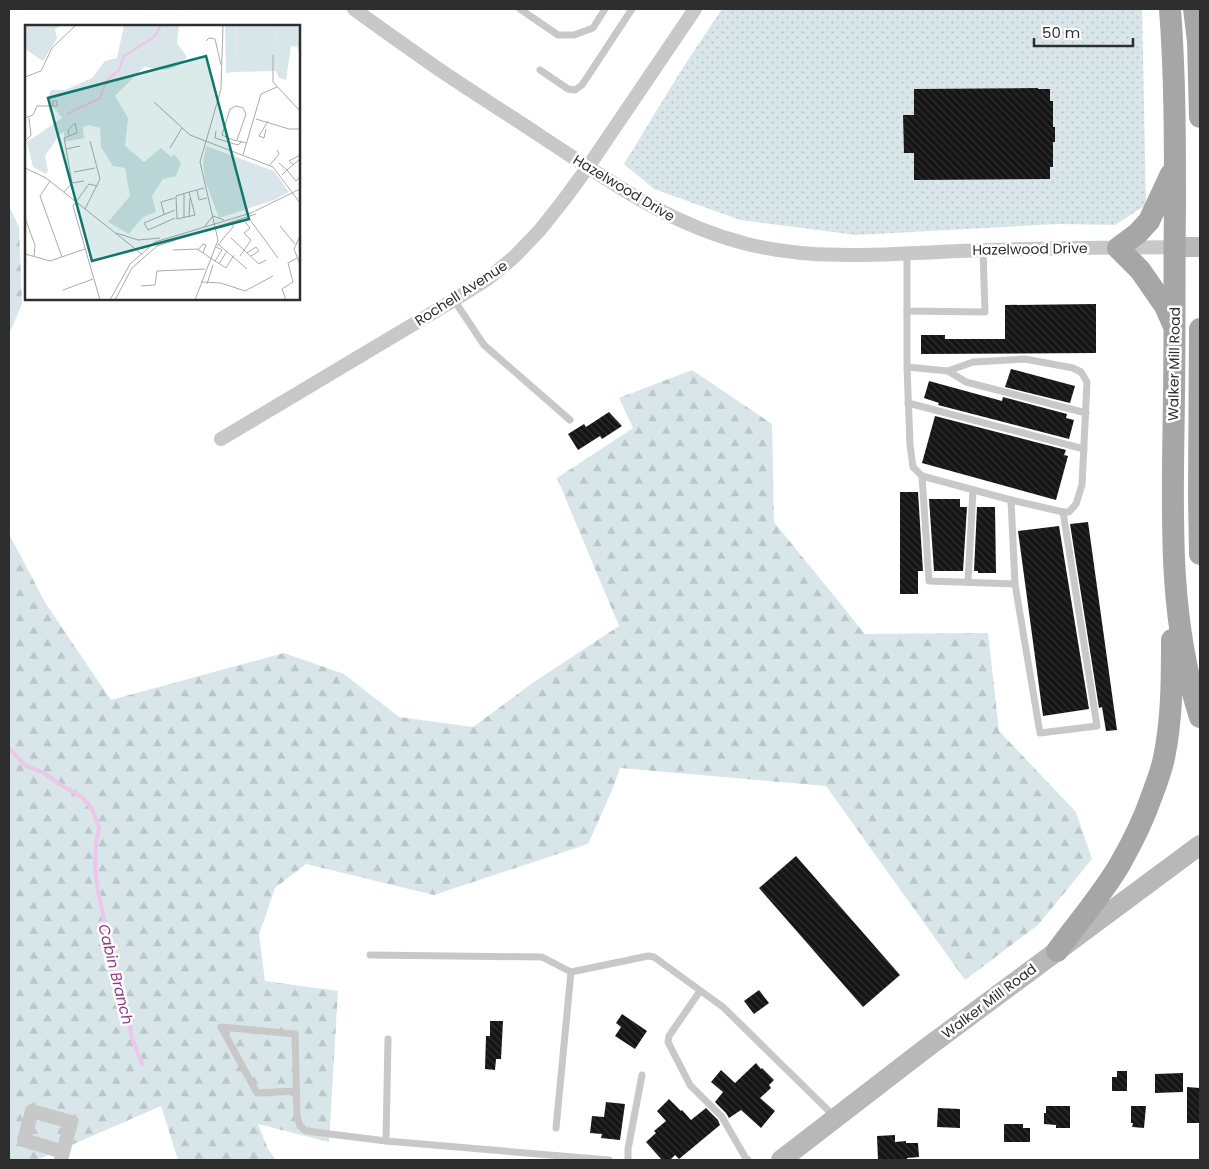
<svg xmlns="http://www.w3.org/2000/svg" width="1209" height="1169" viewBox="0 0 1209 1169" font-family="Poppins,sans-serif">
<defs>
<pattern id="green-dots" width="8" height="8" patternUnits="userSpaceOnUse" patternTransform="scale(1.25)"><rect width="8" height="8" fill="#d9e6e9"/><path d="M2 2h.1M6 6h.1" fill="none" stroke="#bbc6c8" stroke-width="1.8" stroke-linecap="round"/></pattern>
<pattern id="forest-firs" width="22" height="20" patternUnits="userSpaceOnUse" patternTransform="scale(1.25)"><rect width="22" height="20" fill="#d9e6e9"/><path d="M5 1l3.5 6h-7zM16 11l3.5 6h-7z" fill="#bbc6c8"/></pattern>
<pattern id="building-back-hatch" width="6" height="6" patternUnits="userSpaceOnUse" patternTransform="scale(1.25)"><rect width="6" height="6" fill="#151515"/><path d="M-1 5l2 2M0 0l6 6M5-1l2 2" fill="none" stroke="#2f2f2f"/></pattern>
</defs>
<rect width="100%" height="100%" fill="#fff"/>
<!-- green -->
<polygon fill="url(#green-dots)" points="722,9 1142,9 1146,205 1115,225 1058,224 856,235 740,220 654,189 624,164 682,69"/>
<!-- forest -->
<g fill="url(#forest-firs)">
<polygon points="9,206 19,227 22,304 9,334"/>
<polygon points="692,370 772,424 774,522 865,634 988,633 999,731 1076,812 1092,859 1038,925 965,980 826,786 620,768 613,788 588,844 434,895 306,864 275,888 259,935 265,981 338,991 329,1142 258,1124 268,1149 276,1160 178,1160 161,1106 37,1160 9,1160 9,534 46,604 111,700 284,653 344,674 399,717 473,727 534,682 619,626 557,478 633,428 619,398"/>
</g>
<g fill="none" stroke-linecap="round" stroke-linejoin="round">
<!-- stream -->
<polyline stroke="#ecc7e9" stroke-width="4" points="9,748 26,766 44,773 61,785 83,798 92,809 99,828 96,842 95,867 98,893 103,913 106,944 110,964 118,987 128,1009 131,1035 142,1064"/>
</g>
<!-- building -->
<g fill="url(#building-back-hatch)">
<polygon points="1038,88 1038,89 1050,89 1050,101 1053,101 1053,127 1055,127 1055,142 1053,142 1053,167 1050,167 1050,179 914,180 914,153 904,153 903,115 914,115 914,89"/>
<polygon points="1096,304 1096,353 921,354 921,335 945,335 945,339 1005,339 1005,305"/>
<polygon points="1011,369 1075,386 1070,403 1005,387"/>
<polygon points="929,381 1002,401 1003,397 1067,414 1066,418 1074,420 1069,439 938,405 939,403 924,398"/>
<polygon points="609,412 622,426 602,439 600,436 578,450 568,434 584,424 586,427"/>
<polygon points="935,416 1066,450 1064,455 1068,456 1056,500 922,463"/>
<polygon points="900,492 918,492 923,571 918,571 918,594 900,594"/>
<polygon points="929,499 960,499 960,507 967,507 963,571 934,571"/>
<polygon points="977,507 995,507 996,573 978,573 978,571 974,571"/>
<polygon points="1088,522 1117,730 1106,731 1102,707 1099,708 1070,524"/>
<polygon points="1059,526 1089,709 1043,716 1018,531"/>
<polygon points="796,856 900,975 863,1007 759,888"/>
<polygon points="759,990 769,1003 754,1014 744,1001"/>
<polygon points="622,1014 647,1031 635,1049 615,1036 621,1027 616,1023"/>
<polygon points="490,1021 503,1021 501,1059 496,1059 495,1070 485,1069 486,1036 490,1036"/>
<polygon points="756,1063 761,1069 762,1068 774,1080 769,1085 771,1088 760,1098 775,1111 761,1128 741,1110 729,1118 726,1113 715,1102 723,1092 711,1082 721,1070 735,1083"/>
<polygon points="1117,1071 1127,1071 1127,1091 1112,1091 1112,1077 1117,1077"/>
<polygon points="1183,1073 1183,1092 1155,1093 1155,1074"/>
<polygon points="1187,1087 1200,1088 1200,1123 1187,1123"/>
<polygon points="669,1099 681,1111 682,1110 691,1120 706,1108 718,1120 720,1125 679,1159 675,1155 670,1160 662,1160 646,1142 656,1133 654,1131 666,1121 657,1111"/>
<polygon points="606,1102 625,1104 620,1140 601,1138 602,1134 590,1133 592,1116 604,1117"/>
<polygon points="1046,1106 1070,1106 1070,1128 1056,1128 1056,1125 1044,1124 1044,1113 1046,1113"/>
<polygon points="1131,1106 1146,1106 1144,1128 1132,1127 1133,1123 1131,1123"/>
<polygon points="938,1108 960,1109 960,1128 937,1127"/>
<polygon points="1004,1124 1023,1124 1023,1128 1030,1128 1030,1142 1004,1142"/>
<polygon points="895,1135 895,1142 906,1141 906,1143 918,1143 919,1157 907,1158 907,1160 878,1160 877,1136"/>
</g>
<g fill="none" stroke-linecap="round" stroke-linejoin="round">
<!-- lane -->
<g stroke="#c8c8c8" stroke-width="7">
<polyline points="520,9 558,35 574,35 593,28 605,9"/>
<polyline points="540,70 568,89 575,90 582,85 632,9"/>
<polyline points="907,253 907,311 985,312 983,250"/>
<polyline points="454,300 484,345 570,420"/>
<polyline points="907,367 948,371 973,362 1025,359 1073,368 1081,372 1087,382 1082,485 1076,504 1069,512 1063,512 1011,500 922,476 913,467 910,445 907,367 907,311"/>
<polyline points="948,371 966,382 1086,413"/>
<polyline points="908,403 1084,449"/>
<polyline points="922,476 929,581 1015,584"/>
<polyline points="1011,500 1015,584 1040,733 1097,726 1063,512"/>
<polyline points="968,582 973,490"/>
<polyline points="370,955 542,957 571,972 648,956 654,957 723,1007 835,1117"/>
<polyline points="700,991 669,1036 668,1042 690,1085 722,1117 745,1157 748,1160"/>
<polyline points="388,1039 386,1141 609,1160"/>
<polyline points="296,1091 257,1093 221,1027 295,1034 297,1116 300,1126 306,1131 386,1141"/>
<polyline points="556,1128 571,972"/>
<polyline points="628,1160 628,1149 642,1075"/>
</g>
<!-- street -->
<g stroke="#c8c8c8" stroke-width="14">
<path d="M354,9C380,28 407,47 434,66C469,90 506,113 542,137C609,181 668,224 747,244C817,261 889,254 960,251C1032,248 1103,248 1175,247"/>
<polyline points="221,439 454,300 489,278 514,257 540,230 563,201 588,167 695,9"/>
<polyline points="61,1160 71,1122 32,1111 24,1140 63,1152"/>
</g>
<!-- secondary -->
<g stroke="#b8b8b8" stroke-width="20">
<polyline points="1175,247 1200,247"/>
<polyline points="781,1160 925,1049 1200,845"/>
</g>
<!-- primary -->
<g stroke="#a6a6a6" stroke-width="22">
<path d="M1170,9C1175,74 1175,140 1175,205C1174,268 1175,331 1174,394C1173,502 1166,613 1200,717"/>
<polyline points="1194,9 1198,41 1200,117"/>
<polyline points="1171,174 1149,221 1138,233 1118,248 1140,270 1165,306 1173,324"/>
<polyline points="1200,329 1199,496 1200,554"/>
<path d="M1057,951C1078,922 1102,895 1120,864C1132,843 1143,821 1151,798C1156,785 1161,772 1164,758C1172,719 1172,680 1172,640"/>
</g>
</g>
<g text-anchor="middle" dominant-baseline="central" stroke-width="5" stroke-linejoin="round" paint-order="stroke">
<!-- street labels -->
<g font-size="14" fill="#2e2e2e" stroke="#fff">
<text transform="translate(624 188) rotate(31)">Hazelwood Drive</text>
<text transform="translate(1030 249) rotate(-1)">Hazelwood Drive</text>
<text transform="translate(461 293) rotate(-33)">Rochell Avenue</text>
<text transform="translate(1174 364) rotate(-89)">Walker Mill Road</text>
<text transform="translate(989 1001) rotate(-37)">Walker Mill Road</text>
</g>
<!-- water labels -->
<g font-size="15" font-style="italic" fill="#913c8a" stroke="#fff">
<text transform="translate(116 974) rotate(76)">Cabin Branch</text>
</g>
</g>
<!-- overview -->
<g transform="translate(25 25)">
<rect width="275" height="275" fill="#fff"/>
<path d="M212,0H247L251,6L253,25L251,46L209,47ZM181,121L249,146L264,167L249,175L194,193L180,155L178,139Z" fill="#d9e6e9"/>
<path d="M0,0H35L30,5L32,13L18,36L0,24ZM99,0H154L152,18L162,32L151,42L141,45L119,42L90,71L103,93L100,121L119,137L136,123L146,132L149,129L156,138L151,151L138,154L127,171L131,187L118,192L104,209L83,197L105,171L100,143L88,141L76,122L75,103L64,100L58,102L59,113L39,117V107L35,109L20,131L23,146L21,149L8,142L2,117L37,93L22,74L26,65H40L67,53L80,36L92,33ZM200,0H212L209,47L201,48ZM247,0H275V28L272,22L266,21L261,55L254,53L251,46L253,25L251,6Z" fill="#d9e6e9"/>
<path fill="none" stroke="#ecc7e9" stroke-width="2.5" d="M42,89L75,73L82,55L94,45L99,31L129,12L136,0"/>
<path fill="none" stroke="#ababab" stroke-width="1" d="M181,16L184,13L190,14L196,40M248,30V57L275,86M0,52L16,46L27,23L51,0M129,77L165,110L248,142L275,178M0,93L8,90L12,81H32V76H28V81M231,94L264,104H275M241,104L239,113L234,111L243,96M191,106L190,113L213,120L217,116M212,115L221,89L218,83L211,81L205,84L197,110L208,115L222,118M0,116L6,110L4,93M145,123L157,103M41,124L39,113L52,108L50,98L43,105L44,110M218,130L236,69L252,62M254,138L262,145L275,134M245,140L254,129L252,125M269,140L264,136L275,130M0,143L21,153L118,230M49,147L70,143M257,150L262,145L271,156L275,152M25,156L15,171L37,232M47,158L41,124L55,121M72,161L64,159L48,181L75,275M179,163L172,165L174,175L182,173M39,167L47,158L59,156M164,167L170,190L152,194L151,171L164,167L172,165M159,168V193M60,184L75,154L65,116M150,185L119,198L123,205L150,193M139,189L136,177L150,173M164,192L165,173M223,192L253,233M0,193L10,220L9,232M180,201L188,191L199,195M255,201L270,219M91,208L113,215L135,213M275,211L269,224L275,239M206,213L234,239L241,235M193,219L222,244M192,221L208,202V197M148,225L172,224L190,236L197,225L191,222M173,225L178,219L181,220L178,228M222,228L231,222L234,226L226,231M0,229L25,236L60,224M215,231L226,215L219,208L225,203L220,197M190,236L201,243L209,230M194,239L202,226M176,257L196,258L220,266L248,251M182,259L188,240M116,261L130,260L132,246L180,244M38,265L68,254M85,275L105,239L130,217L226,188L275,164M90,275L107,243L132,221L231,189M170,275L193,215L175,137L196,64L198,0M261,275L257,264L268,257L263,238L272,233"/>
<path fill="#0f766e" fill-opacity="0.15" stroke="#0f766e" stroke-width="2.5" d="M181,31L224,194L67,236L23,73Z"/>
<rect width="275" height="275" fill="none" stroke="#2e2e2e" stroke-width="2.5"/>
</g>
<!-- border -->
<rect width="1209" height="1169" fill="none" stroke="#2e2e2e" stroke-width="20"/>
<!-- scale -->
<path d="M1034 38v8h99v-8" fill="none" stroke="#2e2e2e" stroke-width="2.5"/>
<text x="1042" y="38" font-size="15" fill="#2e2e2e" stroke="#ffffff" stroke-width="4" paint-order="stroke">50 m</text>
</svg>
